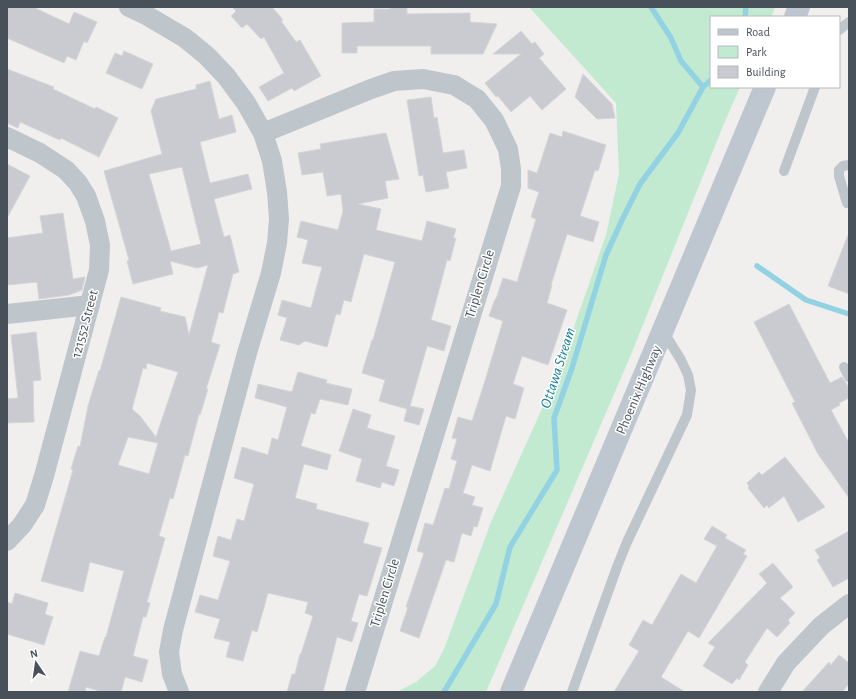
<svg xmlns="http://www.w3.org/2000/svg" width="856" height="699" viewBox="0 0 856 699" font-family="'Alegreya Sans',sans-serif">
<rect width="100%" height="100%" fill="#f1eeee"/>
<!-- green -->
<polygon fill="#c1ead0" points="529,7 775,7 771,17 711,17 711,87 740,87 723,126 630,357 486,692 397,692 416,682 435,666 444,649 491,522 558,373 606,235 619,174 616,103"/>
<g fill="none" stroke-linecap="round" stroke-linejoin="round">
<!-- stream -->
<g stroke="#92d2e2" stroke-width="5.5">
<polyline points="651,7 671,38 681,61 703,87"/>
<polyline points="745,17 746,7"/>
<polyline points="757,266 806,300 849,314"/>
<polyline points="444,692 496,604 510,547 557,470 554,418 572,368 606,255 622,220 640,184 678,133 703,87 711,80"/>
</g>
</g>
<!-- building -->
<g fill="#c9cbd0" stroke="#d3d5d9" fill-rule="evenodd">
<polygon points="7,7 33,7 69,24 74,12 97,22 87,43 84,41 76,60 67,56 64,63 7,38"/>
<polygon points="232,7 272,7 283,20 281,21 296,42 300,40 321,76 294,91 292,88 268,101 259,87 284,73 264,37 261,39 247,24 242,28 231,16 236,11"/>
<polygon points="390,7 407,7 407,14 470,13 470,22 497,24 483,54 431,54 431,46 357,46 357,53 342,53 342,23 374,22 374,9 390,9"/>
<polygon points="521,31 532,44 535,42 544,54 539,58 566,89 542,110 530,96 511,112 498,96 496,97 485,83 521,54 493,54"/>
<polygon points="124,51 153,64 142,89 106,73 115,53 122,56"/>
<polygon points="7,69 54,87 53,89 95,109 96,107 118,118 99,157 61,138 60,140 20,122 18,128 7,123"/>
<polygon points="583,74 612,104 615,118 597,119 575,97"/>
<path d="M210,81L219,119L232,115L236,132L200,142L210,183L248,174L252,189L214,199L224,237L230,235L239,272L233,274L223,313L219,312L211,342L220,345L206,389H208L200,415L199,414L188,456L185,455L173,499L170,498L159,536L165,538L147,602L150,603L146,617H143L133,656L148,660L142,682L125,677L121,692H103L86,687L85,692H68L80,651L99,656L105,637H106L124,571L90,562L83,592L41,581L73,470L71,469L78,446L80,447L88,406L99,370L100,371L121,297L161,308L160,311L185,317L189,335L208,265L197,268L170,261L173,274L133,284L127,261L129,260L104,171L162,154L151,111L156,99L196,89V85ZM182,167L201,244L171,251L149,174ZM147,363L178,372L156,437L140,416L132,409L143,368L146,369ZM128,437L158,443L149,474L118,465Z"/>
<polygon points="431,97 434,118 437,117 443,153 464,150 467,168 446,172 449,188 426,192 423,175 419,176 407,100"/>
<polygon points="563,131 606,145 598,171 595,170 580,216 599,222 593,242 567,234 551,285 552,285 547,303 567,310 548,365 522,356 513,384 524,388 515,419 506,416 490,471 472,465 463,493 475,497 472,505 483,508 477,527 474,526 471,536 462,533 454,562 446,560 419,638 400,631 408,607 406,607 424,553 417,551 425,523 433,525 445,488 449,489 457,461 451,459 457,439 452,438 458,417 472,421 484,384 503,321 489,316 495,299 496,299 503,278 517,282 536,219 531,217 539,192 528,188 528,170 537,173 550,133 562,137"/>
<polygon points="386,133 399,179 385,181 388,198 358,204 381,209 376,230 422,241 427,221 456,229 453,238 456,238 450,261 447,260 431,320 451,326 444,351 427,346 410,406 424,409 419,425 404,421 407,409 379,401 385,380 362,373 372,340 373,340 395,262 364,254 351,302 344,300 340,315 336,314 327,347 305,341 299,345 280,340 287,318 278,315 282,300 311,308 322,267 302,263 308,240 297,237 301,221 338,230 343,211 341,194 327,196 323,172 302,175 298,153 321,149 320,144"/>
<polygon points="7,164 30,176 7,218"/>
<polygon points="63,213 73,279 85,277 82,290 69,295 39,299 37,282 7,285 7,238 43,233 40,216"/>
<polygon points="848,235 849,235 849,294 828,286"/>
<polygon points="789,304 830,383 842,377 849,388 849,398 839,403 840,405 831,410 849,443 849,498 818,454 792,403 795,402 754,322"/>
<polygon points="36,332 41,380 33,381 34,422 7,423 7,399 18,398 11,335"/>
<polygon points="298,372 327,380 326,383 352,389 348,405 320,399 315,414 311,413 301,446 331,455 327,470 304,464 295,498 317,504 316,509 369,523 363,543 382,548 367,596 359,594 351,621 358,623 352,642 337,637 323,692 287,692 292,674 295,674 300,654 301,654 313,616 305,613 308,602 268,593 257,632 252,630 243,661 226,657 230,642 214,638 220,619 195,612 200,595 218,600 230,561 213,556 218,536 231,540 237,519 244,521 254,484 234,478 242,447 268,455 272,438 278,440 287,407 255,398 258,384 292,392"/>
<polygon points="353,409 371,415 367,428 395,436 386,466 399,470 394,486 382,482 380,488 356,481 362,459 339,451"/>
<polygon points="785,457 825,507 798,522 784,496 769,508 767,505 764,508 748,488 749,486 747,483 759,472 762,475"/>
<polygon points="712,526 727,535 725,538 746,550 743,554 747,556 699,638 688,631 661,677 685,692 614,692 639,651 629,645 643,620 652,625 681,574 696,583 717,546 704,539"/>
<polygon points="849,531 849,578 833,587 817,560 820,558 815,550"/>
<polygon points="773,563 793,587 780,598 795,613 788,620 790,623 777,637 767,628 745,662 748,665 739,680 737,678 732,684 703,666 715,647 708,643 767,583 759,574"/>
<polygon points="15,593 48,603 45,614 53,617 44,645 7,634 7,602 12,604"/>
<polygon points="839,655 849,663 849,684 842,692 802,692 829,662 831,665"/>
</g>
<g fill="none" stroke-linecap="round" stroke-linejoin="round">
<!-- lane -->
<g stroke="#bec6cc" stroke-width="10">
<polyline points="839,30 849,22"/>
<polyline points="784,171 815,87"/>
<polyline points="847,203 839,176 839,170 843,166 849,165"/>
<polyline points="844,367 849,377"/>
<polyline points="572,692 617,567 627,542 687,415 691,390 688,375 681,360 663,331"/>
</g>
<!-- street -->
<g stroke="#bec6cc" stroke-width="20">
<polyline points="129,7 146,15 185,38 207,56 226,76 246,103 263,133 272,161 277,192 279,219 277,243 271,273 247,353 173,630 169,652 172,674 179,692"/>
<polyline points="263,133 371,89 394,81 423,79 454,85 477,99 494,120 508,149 511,169 511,186 355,692"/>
<polyline points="7,137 40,153 66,170 78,183 86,196 95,221 100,245 99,270 44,476 35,505 22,525 7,541"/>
<polyline points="7,314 90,305"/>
<polyline points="768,692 786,663 821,626 849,604"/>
</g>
<!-- secondary -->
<g stroke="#bec7d0" stroke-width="22">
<polyline points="795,17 799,7"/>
<polyline points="511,692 765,87"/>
</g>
</g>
<g text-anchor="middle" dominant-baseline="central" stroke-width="3" stroke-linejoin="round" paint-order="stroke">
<!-- street labels -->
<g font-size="14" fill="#48515a" stroke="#fff">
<text transform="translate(480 284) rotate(-73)">Triplen Circle</text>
<text transform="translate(85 324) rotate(-75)">121552 Street</text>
<text transform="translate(639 390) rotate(-67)">Phoenix Highway</text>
<text transform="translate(385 593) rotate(-73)">Triplen Circle</text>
</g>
<!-- water labels -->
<g font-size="15" font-style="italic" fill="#1b809a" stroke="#fff">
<text transform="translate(558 368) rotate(-72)">Ottawa Stream</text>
</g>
</g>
<!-- border -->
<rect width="856" height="699" fill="none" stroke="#48515a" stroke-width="16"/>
<!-- legend -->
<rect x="710" y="16" width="130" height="72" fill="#ffffff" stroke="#b6b9bd"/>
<rect x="718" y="29" width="20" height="6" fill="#bec7d0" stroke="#b6b9bd"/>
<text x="746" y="36" font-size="12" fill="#48515a">Road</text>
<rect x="718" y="46" width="20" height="12" fill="#c1ead0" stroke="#b6b9bd"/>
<text x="746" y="56" font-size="12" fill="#48515a">Park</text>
<rect x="718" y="66" width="20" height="12" fill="#c9cbd0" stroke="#b6b9bd"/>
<text x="746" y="76" font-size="12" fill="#48515a">Building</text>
<!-- north arrow -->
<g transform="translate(36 663) rotate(347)" stroke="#ffffff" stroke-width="3" paint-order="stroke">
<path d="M0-3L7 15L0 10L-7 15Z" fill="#48515a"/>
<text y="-6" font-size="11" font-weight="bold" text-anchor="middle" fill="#48515a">N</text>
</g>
</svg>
